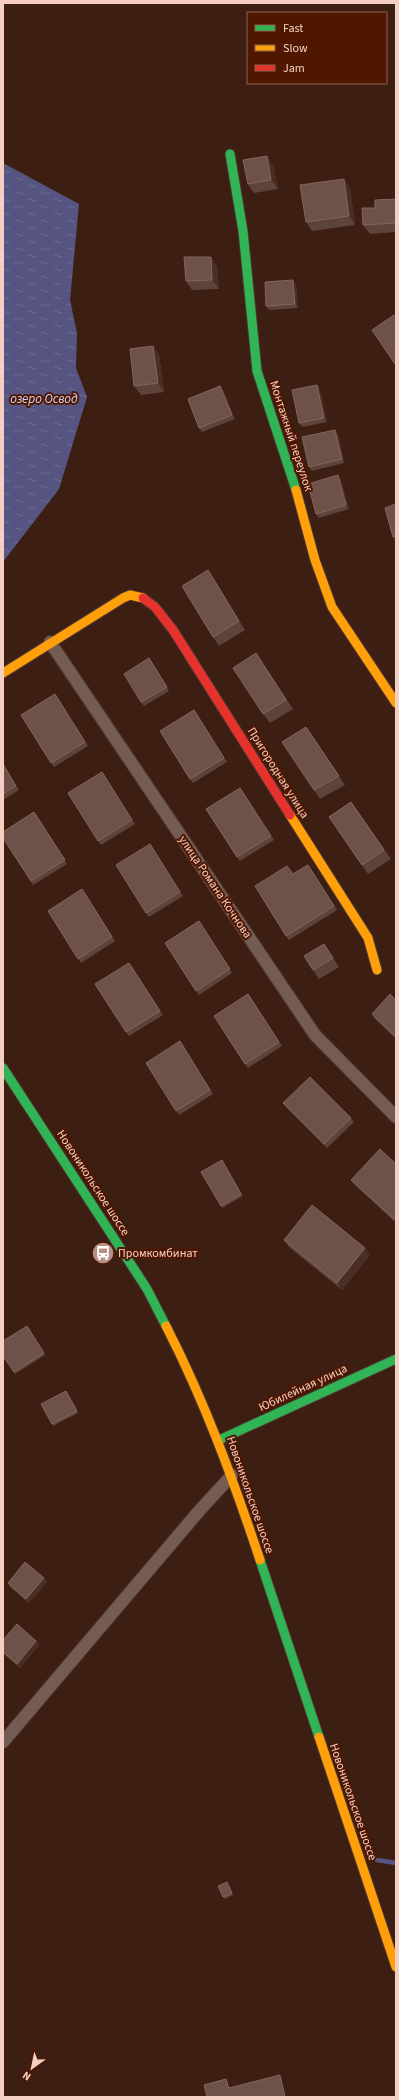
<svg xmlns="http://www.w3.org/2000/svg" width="399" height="2100" viewBox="0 0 399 2100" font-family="'Source Sans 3',sans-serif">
<defs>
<pattern id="water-ripples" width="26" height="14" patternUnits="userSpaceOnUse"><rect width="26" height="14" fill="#565582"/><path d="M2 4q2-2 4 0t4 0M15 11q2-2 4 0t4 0" fill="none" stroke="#6f6c92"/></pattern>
</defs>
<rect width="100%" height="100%" fill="#3d1e12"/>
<!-- water -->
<polygon fill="url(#water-ripples)" points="3,163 79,204 70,300 77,333 76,368 87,397 59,489 3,562"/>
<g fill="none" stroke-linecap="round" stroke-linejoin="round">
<!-- stream -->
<polyline stroke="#565582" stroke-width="4.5" points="377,1860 396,1863"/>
<!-- street casing -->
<g stroke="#4e3730" stroke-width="14">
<g id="street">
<polyline points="50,642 315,1035 396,1117"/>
<polyline points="3,1742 199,1511 232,1475"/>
</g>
</g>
<!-- fast casing -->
<g stroke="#4e3730" stroke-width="11">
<g id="fast">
<polyline points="230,154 243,231 257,371 296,490"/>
<polyline points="3,1068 147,1289 166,1326"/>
<polyline points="219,1440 396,1359"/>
<polyline points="260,1560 319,1737"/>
</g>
</g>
<!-- slow casing -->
<g stroke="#4e3730" stroke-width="11">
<g id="slow">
<polyline points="296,490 315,560 332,607 396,703"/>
<polyline points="3,673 123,598 130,595 143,598"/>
<polyline points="290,815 368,938 377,970"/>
<path d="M166,1326C205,1402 233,1479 260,1560"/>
<polyline points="319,1737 396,1967"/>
</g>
</g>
<!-- jam casing -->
<g stroke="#4e3730" stroke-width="11">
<polyline id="jam" points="143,598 155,607 173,630 290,815"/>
</g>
<!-- street -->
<use href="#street" stroke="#755c53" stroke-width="12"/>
<!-- fast -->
<use href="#fast" stroke="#30b455" stroke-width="9"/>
<!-- slow -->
<use href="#slow" stroke="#ff9f0a" stroke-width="9"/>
<!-- jam -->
<use href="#jam" stroke="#e5322d" stroke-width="9"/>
</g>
<!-- wall -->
<g fill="#5d443a">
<polygon points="273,165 278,189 254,193 248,184"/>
<polygon points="350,188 355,225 312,231 306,222"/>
<polygon points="396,199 396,232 370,234 363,225 375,208"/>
<polygon points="217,266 219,289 192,290 186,281"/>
<polygon points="296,284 298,308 269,310 266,306"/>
<polygon points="153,346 159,355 164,392 141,395 134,386"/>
<polygon points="317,385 320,389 327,422 302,427 299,423"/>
<polygon points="220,386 223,390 235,419 202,432 199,428"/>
<polygon points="335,430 338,434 344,463 312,471 309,467"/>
<polygon points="341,480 349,509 319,518 316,514"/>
<polygon points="396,504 396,541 393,537"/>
<polygon points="214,579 245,630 219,646 213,637"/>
<polygon points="149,658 169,691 144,706 141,702"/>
<polygon points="262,662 293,709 270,723 263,714"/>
<polygon points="55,694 88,746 54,767 51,763"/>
<polygon points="194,710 227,762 193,783 190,779"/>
<polygon points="306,727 345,785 320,799 314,790"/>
<polygon points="3,764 19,790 3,800"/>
<polygon points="102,772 135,824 101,845 68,793"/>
<polygon points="240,788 274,840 240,861 237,857"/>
<polygon points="351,802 391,859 368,874 329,817"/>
<polygon points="34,812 67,864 33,885 3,838"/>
<polygon points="150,844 183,896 149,917 146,913"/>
<polygon points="308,865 337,910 289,940 286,936 293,874"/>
<polygon points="85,893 115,941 81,963 48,911"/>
<polygon points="199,921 232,973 199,995 165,943"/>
<polygon points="324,944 339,967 319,979 313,970"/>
<polygon points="129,963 163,1015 129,1036 126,1032"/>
<polygon points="248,994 282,1046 248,1068 245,1064"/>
<polygon points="396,1000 396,1039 374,1018 372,1014"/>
<polygon points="182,1045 213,1094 179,1115 146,1063"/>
<polygon points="283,1103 351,1118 354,1122 327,1148 286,1107"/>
<polygon points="222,1160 243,1196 222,1208 201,1172"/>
<polygon points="396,1164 396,1223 354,1184 351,1180"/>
<polygon points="284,1240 370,1255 342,1290 289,1247"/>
<polygon points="27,1326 45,1355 15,1374 3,1356"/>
<polygon points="66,1391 78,1413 53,1426 52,1424"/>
<polygon points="44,1578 47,1582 29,1603 10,1587 8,1583"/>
<polygon points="3,1640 36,1641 39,1645 20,1668 3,1653"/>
<polygon points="228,1884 233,1895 225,1899 223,1897"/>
</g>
<!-- shaded-wall -->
<g fill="#4a2e24">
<polygon points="267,156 273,165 278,189 271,180"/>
<polygon points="344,179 350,188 355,225 349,216"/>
<polygon points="211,257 217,266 219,289 212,280"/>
<polygon points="293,280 296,284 298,308 295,304"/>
<polygon points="153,346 159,355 164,392 158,383"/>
<polygon points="317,385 320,389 327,422 324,418"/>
<polygon points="220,386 223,390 235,419 232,415"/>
<polygon points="335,430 338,434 344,463 342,459"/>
<polygon points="338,475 341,480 349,509 346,505"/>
<polygon points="208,570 214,579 245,630 239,621"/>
<polygon points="396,1217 396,1222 394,1219"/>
<polygon points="365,1248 370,1255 342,1290 337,1283"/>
<polygon points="44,1578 47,1582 29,1603 26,1599"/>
<polygon points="36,1641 39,1645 20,1668 17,1664"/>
<polygon points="280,2075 281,2077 286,2097 285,2097"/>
</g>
<!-- building -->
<g fill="#6e5249" stroke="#83665c">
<polygon points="267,156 271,180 248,184 243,160"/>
<polygon points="344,179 349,216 306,222 300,185"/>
<polygon points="396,199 396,223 363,225 362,208 375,208 375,200"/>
<polygon points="184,257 211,257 212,280 186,281"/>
<polygon points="293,280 295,304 266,306 265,282"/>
<polygon points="394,315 396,317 396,363 395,364 372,330"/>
<polygon points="153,346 158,383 134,386 130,349"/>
<polygon points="317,385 324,418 299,423 292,390"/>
<polygon points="220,386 232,415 199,428 188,399"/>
<polygon points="335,430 342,459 309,467 302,437"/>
<polygon points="338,475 346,505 316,514 308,484"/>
<polygon points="396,504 396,536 393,537 385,508"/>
<polygon points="208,570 239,621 213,637 182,586"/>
<polygon points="256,653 286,700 263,714 233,668"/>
<polygon points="149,658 167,687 141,702 124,674"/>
<polygon points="55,694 85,742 51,763 21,715"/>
<polygon points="194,710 224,758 190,779 160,731"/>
<polygon points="306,727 339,776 314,790 282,742"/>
<polygon points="3,764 16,786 3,794"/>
<polygon points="102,772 132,820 98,841 68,793"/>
<polygon points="240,788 271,836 237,857 206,809"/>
<polygon points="351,802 384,850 362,865 329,817"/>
<polygon points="34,812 65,860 31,881 3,838 3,832"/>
<polygon points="150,844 180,892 146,913 116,865"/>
<polygon points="308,865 334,906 286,936 255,886 287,866 293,874"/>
<polygon points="82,889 112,937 78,959 48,911"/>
<polygon points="199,921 230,969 196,991 165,943"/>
<polygon points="324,944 333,958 313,970 304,956"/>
<polygon points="129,963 160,1011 126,1032 95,984"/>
<polygon points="248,994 279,1042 245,1064 214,1016"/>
<polygon points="390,994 396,1000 396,1037 372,1014"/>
<polygon points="180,1041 210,1090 176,1111 146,1063"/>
<polygon points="310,1077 351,1118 324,1144 283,1103"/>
<polygon points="380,1149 396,1164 396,1217 394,1219 351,1180"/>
<polygon points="222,1160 241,1194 221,1206 201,1172"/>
<polygon points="312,1205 365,1248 337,1283 284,1240"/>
<polygon points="27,1326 44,1353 14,1372 3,1356 3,1341"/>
<polygon points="66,1391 77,1411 52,1424 41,1404"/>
<polygon points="25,1562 44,1578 26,1599 8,1583"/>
<polygon points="17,1624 36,1641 17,1664 3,1652 3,1640"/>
<polygon points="227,1882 232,1893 223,1897 218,1886"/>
<polygon points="280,2075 285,2097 207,2097 204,2085 226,2079 229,2088"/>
</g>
<!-- icons -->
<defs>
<g id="bus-disc" transform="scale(1.15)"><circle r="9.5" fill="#b49184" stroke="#4f1600"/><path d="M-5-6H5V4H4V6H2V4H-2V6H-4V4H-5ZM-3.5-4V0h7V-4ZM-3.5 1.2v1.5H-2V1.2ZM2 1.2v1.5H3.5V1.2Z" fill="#fff"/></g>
</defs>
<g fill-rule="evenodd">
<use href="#bus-disc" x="103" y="1253"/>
</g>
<g text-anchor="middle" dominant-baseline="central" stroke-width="4" stroke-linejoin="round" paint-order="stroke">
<!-- street labels -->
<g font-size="12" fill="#f4cfc2" stroke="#4f1600">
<text transform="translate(291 436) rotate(72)">Монтажный переулок</text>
<text transform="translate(278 773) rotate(58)">Пригородная улица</text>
<text transform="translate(215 887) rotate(56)">улица Романа Кочнова</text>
<text transform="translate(93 1183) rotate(57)">Новоникольское шоссе</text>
<text transform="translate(303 1388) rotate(-25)">Юбилейная улица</text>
<text transform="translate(250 1495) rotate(71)">Новоникольское шоссе</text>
<text transform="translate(353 1802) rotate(71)">Новоникольское шоссе</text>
</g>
<!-- poi labels -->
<g font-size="12" fill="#f4cfc2" stroke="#4f1600" text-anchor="start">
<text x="118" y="1253">Промкомбинат</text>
</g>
<!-- water labels -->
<g font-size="13" font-style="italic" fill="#cfd2f3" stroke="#4f1600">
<text x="44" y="399">озеро Освод</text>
</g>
</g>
<!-- border -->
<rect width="399" height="2100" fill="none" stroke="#f4cfc2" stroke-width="8"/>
<!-- legend -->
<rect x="247" y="12" width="140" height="72" fill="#4f1600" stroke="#91604e"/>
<rect x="255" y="25" width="20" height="6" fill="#30b455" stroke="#91604e"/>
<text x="283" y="32" font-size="12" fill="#f4cfc2">Fast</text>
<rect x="255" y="45" width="20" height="6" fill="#ff9f0a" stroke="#91604e"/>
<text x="283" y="52" font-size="12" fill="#f4cfc2">Slow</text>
<rect x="255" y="65" width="20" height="6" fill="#e5322d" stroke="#91604e"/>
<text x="283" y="72" font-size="12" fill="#f4cfc2">Jam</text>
<!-- north arrow -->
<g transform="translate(32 2068) rotate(213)" stroke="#4f1600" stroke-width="3" paint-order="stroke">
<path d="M0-3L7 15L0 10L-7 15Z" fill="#f4cfc2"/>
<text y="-6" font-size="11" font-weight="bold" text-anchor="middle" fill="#f4cfc2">N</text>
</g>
</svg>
